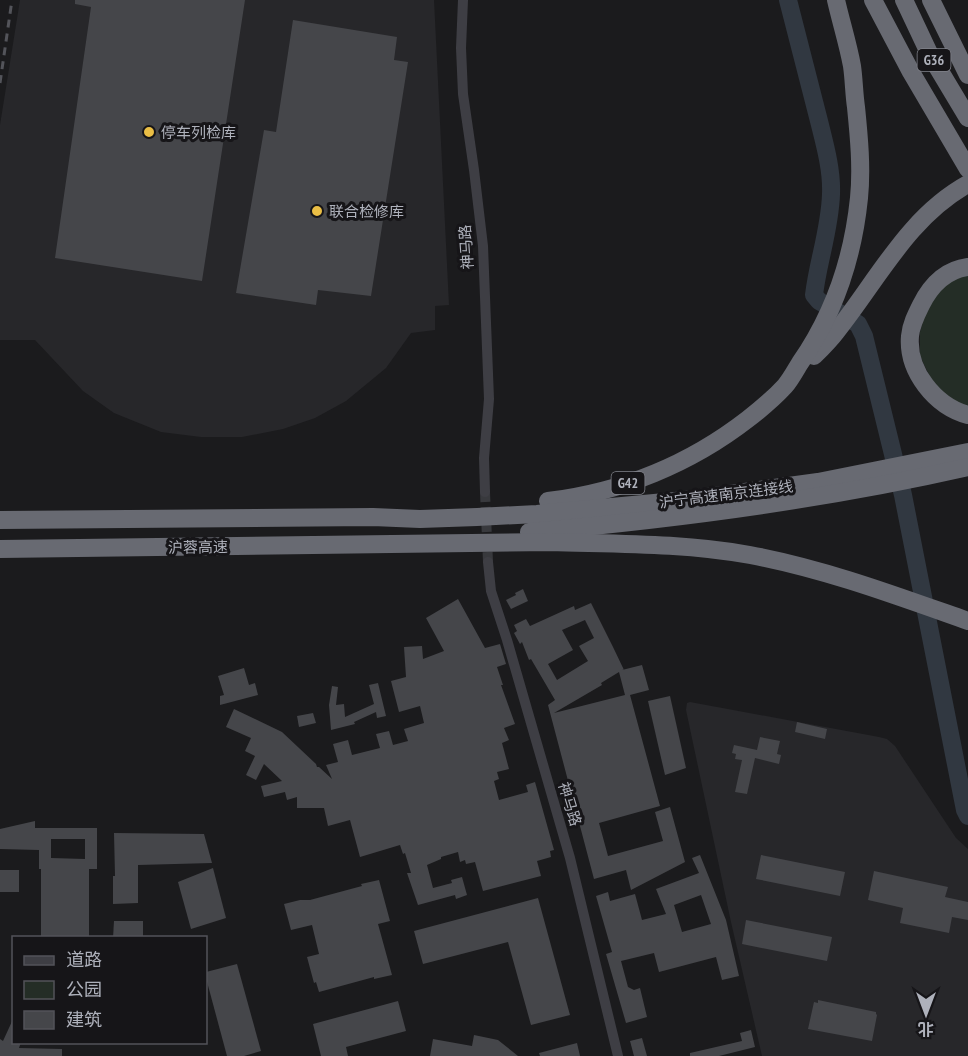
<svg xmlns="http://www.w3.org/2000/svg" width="968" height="1056" viewBox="0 0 968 1056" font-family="'PT Sans Narrow','Noto Sans SC',sans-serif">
<rect width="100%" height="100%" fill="#1b1b1d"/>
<!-- built -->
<g fill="#27272a">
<polygon points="20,0 434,0 449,305 435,306 435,330 411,333 386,368 346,401 315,418 283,429 242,437 201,437 161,432 114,413 83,391 35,340 0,340 0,125"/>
<polygon points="690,702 879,737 887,739 895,746 956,838 968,849 968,1056 762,1056 731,922 686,710 687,703"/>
</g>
<!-- green -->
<polygon fill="#242d26" points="962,275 968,275 968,408 950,400 933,383 920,356 920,332 927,308 941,287"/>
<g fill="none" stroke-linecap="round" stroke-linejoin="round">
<!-- river -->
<path stroke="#313841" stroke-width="18" d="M788,0C798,40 809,81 819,121C825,145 832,170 831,194C830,229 818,261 814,295L819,301L858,324L864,336L903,495L965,810L968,816"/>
</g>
<!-- building -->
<g fill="#45464a" fill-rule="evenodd">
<polygon points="75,0 245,0 202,281 55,258 91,7 75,4"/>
<polygon points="293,20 397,37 394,60 408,62 371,296 318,290 316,305 236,293 264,130 276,132"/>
<polygon points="523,589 528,601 511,609 506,600 516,595 515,593"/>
<polygon points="458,599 485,648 500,644 506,664 497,667 503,685 501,685 515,724 504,728 509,740 502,743 509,769 497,772 499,779 494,781 499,800 528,792 526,785 535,782 554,850 550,851 551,857 537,861 541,876 483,891 475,862 466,864 465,860 460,862 458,852 441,857 441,859 427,865 433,888 452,883 451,880 462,877 467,895 456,899 455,895 418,905 407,873 411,873 405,853 403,854 400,845 360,857 350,820 328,826 324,808 297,808 297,797 287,800 285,792 264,797 261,786 282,781 264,764 256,780 246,775 255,756 245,751 251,738 226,727 234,709 282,732 316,764 317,767 319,767 332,779 326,765 338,762 333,744 348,740 352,755 380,748 376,734 389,731 393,745 408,741 404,729 424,723 420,706 399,712 391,681 406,677 404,647 422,646 423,659 444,651 426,618"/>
<path d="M591,603L613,647L624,670H622L642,665L649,690L630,695L660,806L599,823L608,856L663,841L655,812L670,807L685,862L631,890L626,870L594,879L548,705L555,700L531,659L529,660L522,642L520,644L514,633L517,631L514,625L526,619L530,626L574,606L575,610ZM585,620L594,638L579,646L588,661L557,680L548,664L573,650L562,630ZM619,672L625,695L554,713L602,685L601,683Z"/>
<polygon points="244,668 249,685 255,683 258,695 220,705 220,696 224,695 218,676"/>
<polygon points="378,683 386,716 377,718 376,712 354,722 355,724 331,730 329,705 332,686 338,687 336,705 344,704 345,717 374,704 369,685"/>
<polygon points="670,696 686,768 665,775 648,701"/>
<polygon points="313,713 316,723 299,727 297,716"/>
<polygon points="797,722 827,729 825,739 795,732"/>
<polygon points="760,737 780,741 777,754 781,755 779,764 755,758 747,794 735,792 742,760 735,759 736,754 732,753 734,745 757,750"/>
<path d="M35,821V828H97V869H89V938H41V869H39V850L0,849V829ZM51,839H85V859L51,858Z"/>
<polygon points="114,833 204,834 212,863 138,865 138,903 113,904 113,876 115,876"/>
<path d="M700,855L726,920L739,976L722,980L716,957L659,972L654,953L621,961L628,987L634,990L640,988L647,1017L626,1023L606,954L612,952L596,896L608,892L610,901L635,894L642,920L666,914L656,889L699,873L692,858ZM701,895L711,924L682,932L674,905Z"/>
<polygon points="761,855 845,872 840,896 756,879"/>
<polygon points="213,868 226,918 191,929 178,882"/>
<rect x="0" y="870" width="19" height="22"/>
<polygon points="874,871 948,887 945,897 968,902 968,920 952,917 949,933 900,923 903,908 868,900"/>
<polygon points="379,880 390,921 378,924 392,975 374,979 374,977 319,992 316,982 314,983 307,957 319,954 312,925 291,930 284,904 300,900 310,900 362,886 361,884"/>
<polygon points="538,898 570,1015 531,1025 508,942 423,964 414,931"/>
<polygon points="746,920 832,937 827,961 742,944"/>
<polygon points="114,921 143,921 143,938 113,938"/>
<polygon points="237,964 261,1051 244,1056 227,1056 206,978 206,972"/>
<polygon points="818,1000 876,1012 876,1014 877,1015 872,1041 808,1029 814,1002 818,1003"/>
<polygon points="398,1001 406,1031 346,1047 348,1056 321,1056 313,1024"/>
<polygon points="14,1017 14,1042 21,1042 19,1048 62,1049 62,1056 0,1056 0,1039 3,1041"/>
<polygon points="751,1030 755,1047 719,1056 690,1056 690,1053 742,1041 740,1033"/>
<polygon points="474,1035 498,1040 518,1056 430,1056 433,1039 472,1046"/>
<polygon points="642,1038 647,1056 634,1056 630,1041"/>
<polygon points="577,1043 580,1056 540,1056 539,1053"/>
</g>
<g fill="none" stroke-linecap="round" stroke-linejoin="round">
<!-- minor-tunnel -->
<polyline stroke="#38393d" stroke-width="10" stroke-dasharray="10 5" stroke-linecap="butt" points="485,492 488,562"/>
<!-- minor -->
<g stroke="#3e3e44" stroke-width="10">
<polyline points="463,0 461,48 463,94 474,170 483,246 489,399 484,458 485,492"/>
<polyline points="488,562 491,591 507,640 570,858 618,1056"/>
</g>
<!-- motorway -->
<g stroke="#686a72" stroke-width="18">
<polyline points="873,0 911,72 968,169"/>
<polyline points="904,0 929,53 968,118"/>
<polyline points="931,0 968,75"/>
<path d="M968,267C945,270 931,285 921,305C916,315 911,325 910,336C907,371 935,406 968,415"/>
<path d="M814,356C822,348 830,340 836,332C877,281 908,217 968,184"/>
<path d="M548,501C621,492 690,464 748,419C761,409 774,398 785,386C791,379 795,371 800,363C834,314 853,257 859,198C862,168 859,137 856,107C854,94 854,80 852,66C848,44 841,22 836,0"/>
<polyline points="0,520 373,517 420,519 477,517 537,514 686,500 818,482 968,452"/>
<path d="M529,532C677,519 824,500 968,467"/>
<path d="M0,549L551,542C617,544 685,543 750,555C825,569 897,596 968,621"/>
</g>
<!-- rail -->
<polyline stroke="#53545a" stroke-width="3" stroke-dasharray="8 6" stroke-linecap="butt" points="0,83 12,0"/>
</g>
<!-- markers -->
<g fill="#eabe45" stroke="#161518" stroke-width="2">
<circle cx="149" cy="132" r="6"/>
<circle cx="317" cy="211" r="6"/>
</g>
<g text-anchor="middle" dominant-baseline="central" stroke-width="6" stroke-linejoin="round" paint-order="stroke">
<!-- shield labels -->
<g fill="#161518" stroke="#80828a" stroke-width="1.5">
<rect x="917.5" y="49" width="33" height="22" rx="4.5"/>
<rect x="611.5" y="472" width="33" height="22" rx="4.5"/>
</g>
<g font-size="14" font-weight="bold" fill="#aeb1bb">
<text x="934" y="60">G36</text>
<text x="628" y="483">G42</text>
</g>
<!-- poi labels -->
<g font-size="15" fill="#aeb1bb" stroke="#161518" text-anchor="start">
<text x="161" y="132">停车列检库</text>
<text x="329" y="211">联合检修库</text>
</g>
<!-- street labels -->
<g font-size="15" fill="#aeb1bb" stroke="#161518">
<text transform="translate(466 247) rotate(-94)">神马路</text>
<text transform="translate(726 494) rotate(-7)">沪宁高速南京连接线</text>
<text transform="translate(198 547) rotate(-1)">沪蓉高速</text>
<text transform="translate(570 804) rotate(73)">神马路</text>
</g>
</g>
<!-- legend -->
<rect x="12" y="936" width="195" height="108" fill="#161518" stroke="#535359" stroke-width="1.5"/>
<rect x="24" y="956" width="30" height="9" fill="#3e3e44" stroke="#535359" stroke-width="1.5"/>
<text x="66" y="966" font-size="18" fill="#aeb1bb">道路</text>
<rect x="24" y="981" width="30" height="18" fill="#242d26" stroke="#535359" stroke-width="1.5"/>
<text x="66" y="996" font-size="18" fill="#aeb1bb">公园</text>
<rect x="24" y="1011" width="30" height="18" fill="#45464a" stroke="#535359" stroke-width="1.5"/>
<text x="66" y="1026" font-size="18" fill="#aeb1bb">建筑</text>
<!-- north arrow -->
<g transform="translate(926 1014) rotate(180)" stroke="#161518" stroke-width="4.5" paint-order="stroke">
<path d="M0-4.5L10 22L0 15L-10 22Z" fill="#aeb1bb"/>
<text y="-9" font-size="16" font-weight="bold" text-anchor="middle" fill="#aeb1bb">北</text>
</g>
</svg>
